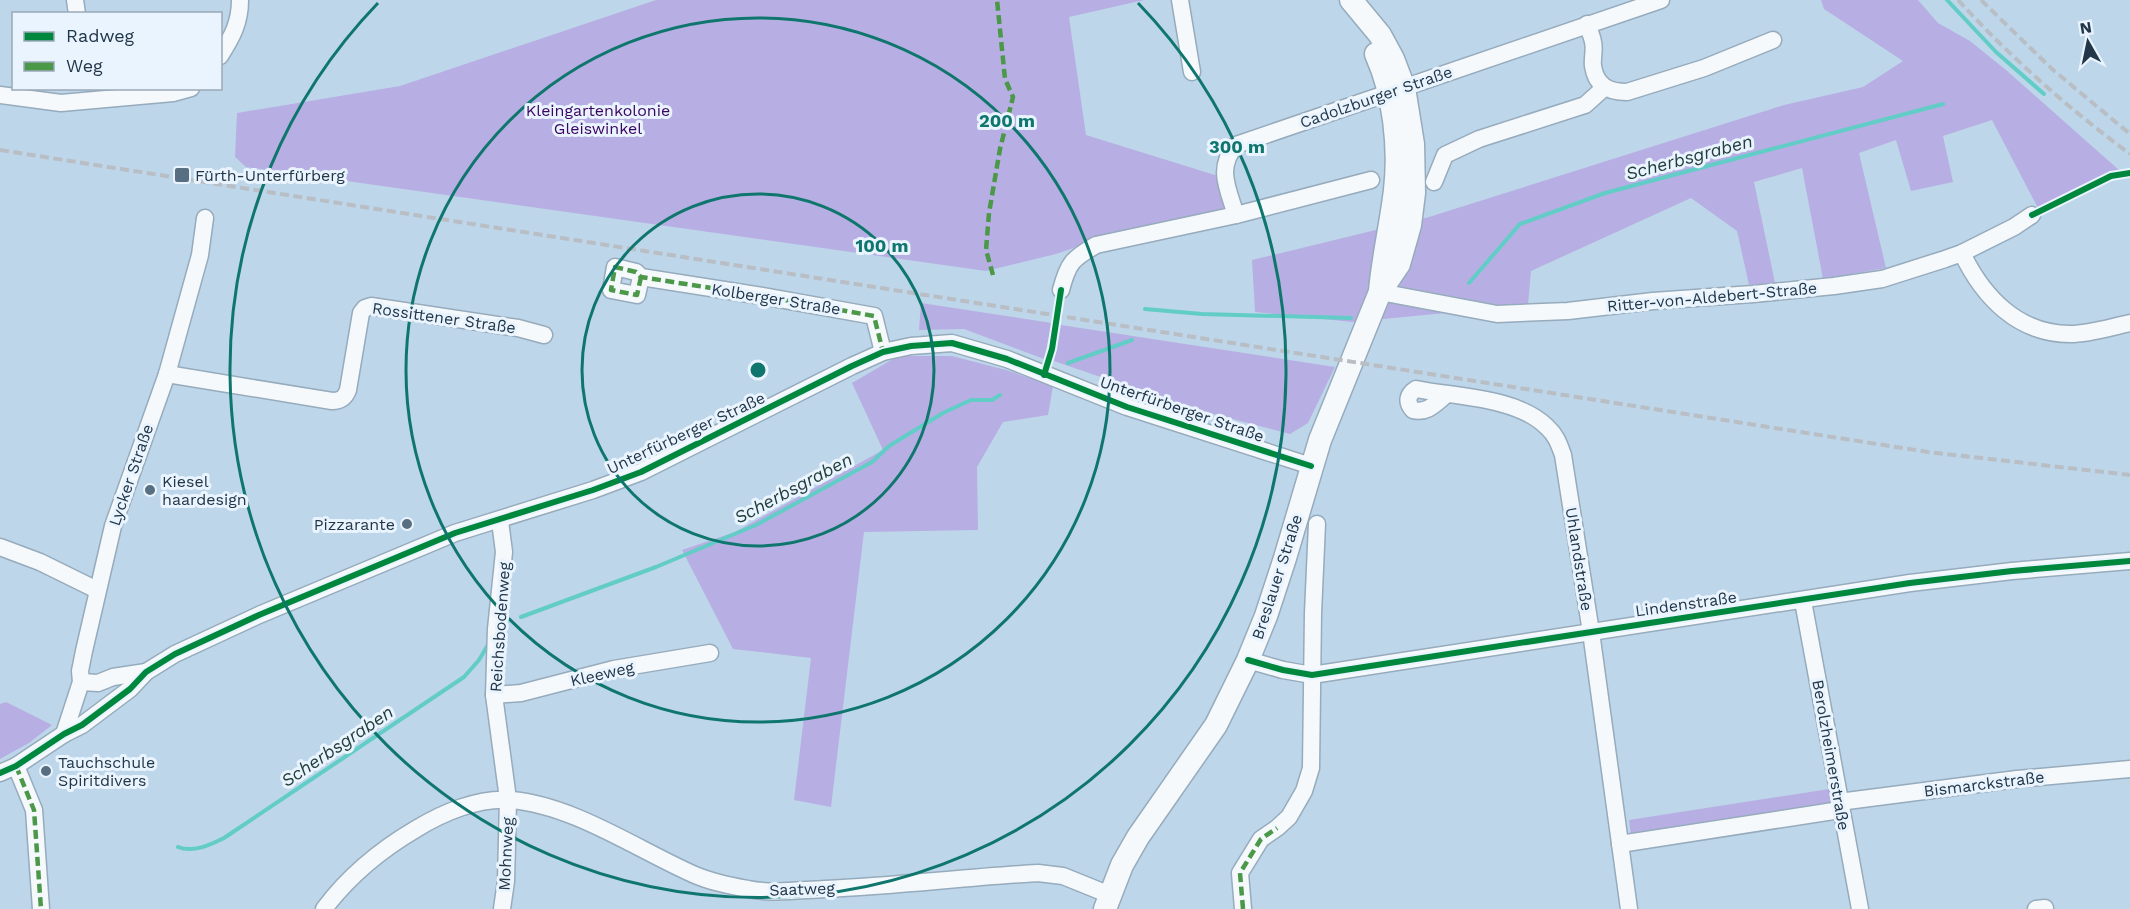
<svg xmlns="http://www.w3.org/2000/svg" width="2130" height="909" viewBox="0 0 2130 909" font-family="'Work Sans',sans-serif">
<rect width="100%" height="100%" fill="#bed6ea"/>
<!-- green -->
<g fill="#b7afe3">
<polygon points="656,0 1144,0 1069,17 1086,135 1218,176 1228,209 1112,235 1056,254 986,271 246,167 235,157 237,113 400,86"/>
<polygon points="1821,0 1918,0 1938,23 1970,41 2006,70 2119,170 2039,210 1992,120 1943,136 1953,182 1911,191 1896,140 1859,153 1886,268 1823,279 1802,168 1754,182 1775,283 1749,285 1737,231 1691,198 1531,271 1528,305 1352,322 1255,312 1252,260 1429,217 1784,105 1863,87 1903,61 1824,9"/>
<polygon points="921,303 1052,323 1044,359 964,329 919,330"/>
<polygon points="1061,325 1335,367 1308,423 1290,434 1194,409 1054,361"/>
<polygon points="898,356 952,356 1006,370 1053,386 1048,415 1003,422 977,467 978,530 864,532 831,807 794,800 811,658 733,649 682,550 735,532 883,450 852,383"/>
<polygon points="6,702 52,725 29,743 0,759 0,704"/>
<polygon points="1829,789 1832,807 1631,836 1629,820"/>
</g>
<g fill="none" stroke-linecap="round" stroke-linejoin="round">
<!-- stream -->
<g stroke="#62ccc6" stroke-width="4">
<polyline points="1947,0 1996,52 2044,94"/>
<polyline points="1469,283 1520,224 1605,193 1943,104"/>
<polyline points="1145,309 1202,314 1351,318"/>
<polyline points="1068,363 1132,340"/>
<polyline points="521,617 656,567 756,525 872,462 889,446 943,413 971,400 992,400 1000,395"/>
<path d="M178,847C193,853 210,845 224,838L464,677L479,660L489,643"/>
</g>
<!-- minor casing -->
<g stroke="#96abbc" stroke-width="19">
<g id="minor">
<polyline points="75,0 77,14"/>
<polyline points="1180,0 1192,72"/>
<path d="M1587,24C1589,30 1592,36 1593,42C1595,50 1592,58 1593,66C1596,86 1609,92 1627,92L1704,68L1773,40"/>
<path d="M220,56C232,37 240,23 240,0"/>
<polyline points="0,95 61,103 173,93 191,88"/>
<polyline points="1434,182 1445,155 1479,139 1585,105 1604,88"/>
<path d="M1236,215C1228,189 1216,168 1236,145L1661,0"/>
<path d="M1962,253C1983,297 2018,334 2070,334C2090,334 2111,327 2130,323"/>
<polyline points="641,277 637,295 611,290 615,267 636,272 641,277 762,296 874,316 883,352"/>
<path d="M1061,290C1068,263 1072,259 1096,245L1236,215L1371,180"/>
<polyline points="1380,292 1497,314 1568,311 1653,301 1753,294 1834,286 1882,279 1945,259 1962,253 2014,227 2032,215"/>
<path d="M167,374L332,401C341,401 345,398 348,390L361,313L365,308L371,306L518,328L544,335"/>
<path d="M1446,395C1436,403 1427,414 1413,410C1406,402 1407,395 1416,389C1456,397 1517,397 1547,427C1556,435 1559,444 1563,455L1591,632L1629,909"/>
<polyline points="500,521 504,552 496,629 494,695 508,799 506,881 502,909"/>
<polyline points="0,547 40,562 97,590"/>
<polyline points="1803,601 1860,909"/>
<polyline points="1248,660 1283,670 1312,675 1910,583 2012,571 2130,561"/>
<polyline points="81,682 98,683 113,677 146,672"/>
<polyline points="494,695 521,693 614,669 710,653"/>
<polyline points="64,734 81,682 80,671 84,651 113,526 167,374 200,255 205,218"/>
<polyline points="16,766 34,810 41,909"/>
<polyline points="0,773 16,766 64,734 82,725 130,689 146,672 175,654 259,615 455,533 593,490 641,472 852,366 883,352 911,346 952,343 1007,359 1127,407 1311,466"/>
<polyline points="1839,802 2017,779 2130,769"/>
<polyline points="1620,844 1840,810"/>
<path d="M324,909C348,877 382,849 416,829C442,813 479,797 511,800C573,805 638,850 695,875C711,882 731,886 748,889C773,894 800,890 825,889C896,886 967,877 1038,873L1063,876L1110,895"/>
<polyline points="1243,909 1240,873 1261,839 1277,828 1289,817 1304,791 1311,768 1313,613 1317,524"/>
<polyline points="2036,909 2045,908"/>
</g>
</g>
<!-- major casing -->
<g stroke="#96abbc" stroke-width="25">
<g id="major">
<path d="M1376,54C1394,94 1400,147 1395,190C1391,224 1383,257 1380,291"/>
<polyline points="1105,909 1122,865 1138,837 1216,725 1248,660 1266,616 1285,558 1320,440 1380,292 1399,264 1410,225 1414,193 1413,144 1404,88 1393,59 1380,35 1351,0"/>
</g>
</g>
<!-- minor -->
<use href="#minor" stroke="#f5f9fc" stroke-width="16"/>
<!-- major -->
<use href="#major" stroke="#f5f9fc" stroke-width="22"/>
<!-- rail -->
<g stroke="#b8bec4" stroke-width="4" stroke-dasharray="9 4.5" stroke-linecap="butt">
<path d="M1958,0C2010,57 2068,108 2130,154"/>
<polyline points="1981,0 2052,69 2130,134"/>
<polyline points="0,150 1928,452 2130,475"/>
</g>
<!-- quiet -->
<g stroke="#4a9848" stroke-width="4.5" stroke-dasharray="9 4.5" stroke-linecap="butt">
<polyline points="993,275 986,250 989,213 1000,149 1013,97 1005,79 997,0"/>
<polyline points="641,277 637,295 611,290 615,267 636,272 641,277 762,296 874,316 883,352"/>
<polyline points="16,766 34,810 41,909"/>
<polyline points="1243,909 1240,873 1261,839 1277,828"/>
</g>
<!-- cycleway casing -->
<g stroke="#eaf4fe" stroke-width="10">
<g id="cycleway">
<polyline points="2032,215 2111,176 2130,173"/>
<polyline points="1044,375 1052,349 1061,290"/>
<polyline points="1248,660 1283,670 1312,675 1910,583 2012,571 2130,561"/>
<polyline points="0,773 16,766 64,734 82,725 130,689 146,672 175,654 259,615 455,533 593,490 641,472 852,366 883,352 911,346 952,343 1007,359 1127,407 1311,466"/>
</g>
</g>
<!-- cycleway -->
<use href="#cycleway" stroke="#00873e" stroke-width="6"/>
</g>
<!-- distance rings -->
<g fill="none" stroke="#0f766e" stroke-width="3">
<circle cx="758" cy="370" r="176"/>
<circle cx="758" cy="370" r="352"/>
<path d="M1138 3A528 528 0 1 1 378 3"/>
</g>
<!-- markers -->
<g fill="#586f81" stroke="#eaf4fe" stroke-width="2">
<rect x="174" y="167" width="16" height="16" rx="3"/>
<circle cx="150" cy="490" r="6"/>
<circle cx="407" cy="524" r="6"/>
<circle cx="46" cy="771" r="6"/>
</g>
<g text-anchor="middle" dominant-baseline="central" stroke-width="6" stroke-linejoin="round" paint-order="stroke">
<!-- street labels -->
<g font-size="16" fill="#213749" stroke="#eaf4fe">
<text transform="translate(1376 97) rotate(-19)">Cadolzburger Straße</text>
<text transform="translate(1712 297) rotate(-5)">Ritter-von-Aldebert-Straße</text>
<text transform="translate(776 299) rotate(9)">Kolberger Straße</text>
<text transform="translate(444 318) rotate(8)">Rossittener Straße</text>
<text transform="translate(1182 409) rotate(19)">Unterfürberger Straße</text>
<text transform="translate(686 433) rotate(-25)">Unterfürberger Straße</text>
<text transform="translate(131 475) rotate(-71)">Lycker Straße</text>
<text transform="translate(1579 559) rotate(81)">Uhlandstraße</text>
<text transform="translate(1277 577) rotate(-72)">Breslauer Straße</text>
<text transform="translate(1686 604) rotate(-8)">Lindenstraße</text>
<text transform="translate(500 627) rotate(-86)">Reichsbodenweg</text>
<text transform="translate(602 674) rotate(-13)">Kleeweg</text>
<text transform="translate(1831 755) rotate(80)">Berolzheimerstraße</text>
<text transform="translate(1984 784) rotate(-7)">Bismarckstraße</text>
<text transform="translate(506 854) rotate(-87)">Mohnweg</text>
<text transform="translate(802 889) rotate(-2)">Saatweg</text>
</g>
<!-- park labels -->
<g font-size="16" fill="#3b0562" stroke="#eaf4fe">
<text x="598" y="110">Kleingartenkolonie<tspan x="598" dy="18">Gleiswinkel</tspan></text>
</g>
<!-- poi labels -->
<g font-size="16" fill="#213749" stroke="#eaf4fe" text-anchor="start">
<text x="195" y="175">Fürth-Unterfürberg</text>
<text x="162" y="481">Kiesel<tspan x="162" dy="18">haardesign</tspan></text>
<text x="395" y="524" text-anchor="end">Pizzarante</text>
<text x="58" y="762">Tauchschule<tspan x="58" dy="18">Spiritdivers</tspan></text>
</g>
<!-- water labels -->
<g font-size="18" font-style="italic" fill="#223e3a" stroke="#eaf4fe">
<text transform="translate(1689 157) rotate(-15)">Scherbsgraben</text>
<text transform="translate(793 488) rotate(-28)">Scherbsgraben</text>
<text transform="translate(337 746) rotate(-34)">Scherbsgraben</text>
</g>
</g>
<circle cx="758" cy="370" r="9" fill="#0f766e" stroke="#eaf4fe" stroke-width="3"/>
<g font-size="18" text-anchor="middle" font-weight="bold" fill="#0f766e" stroke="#eaf4fe" stroke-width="6" stroke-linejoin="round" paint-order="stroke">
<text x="1007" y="127">200 m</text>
<text x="1237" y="153">300 m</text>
<text x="882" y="252">100 m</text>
</g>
<!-- legend -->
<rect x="12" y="12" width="210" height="78" fill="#eaf4fe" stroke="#9aa8b6" stroke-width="1.5"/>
<rect x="24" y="32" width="30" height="9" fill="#00873e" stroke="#9aa8b6" stroke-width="1.5"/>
<text x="66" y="42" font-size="18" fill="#213749">Radweg</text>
<rect x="24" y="62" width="30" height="9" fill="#4a9848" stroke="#9aa8b6" stroke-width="1.5"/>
<text x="66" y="72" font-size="18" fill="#213749">Weg</text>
<!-- north arrow -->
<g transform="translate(2088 42) rotate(351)" stroke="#eaf4fe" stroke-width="4.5" paint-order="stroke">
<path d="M0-4.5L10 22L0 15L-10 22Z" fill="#213749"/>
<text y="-9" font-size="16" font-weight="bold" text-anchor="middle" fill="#213749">N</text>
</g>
</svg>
